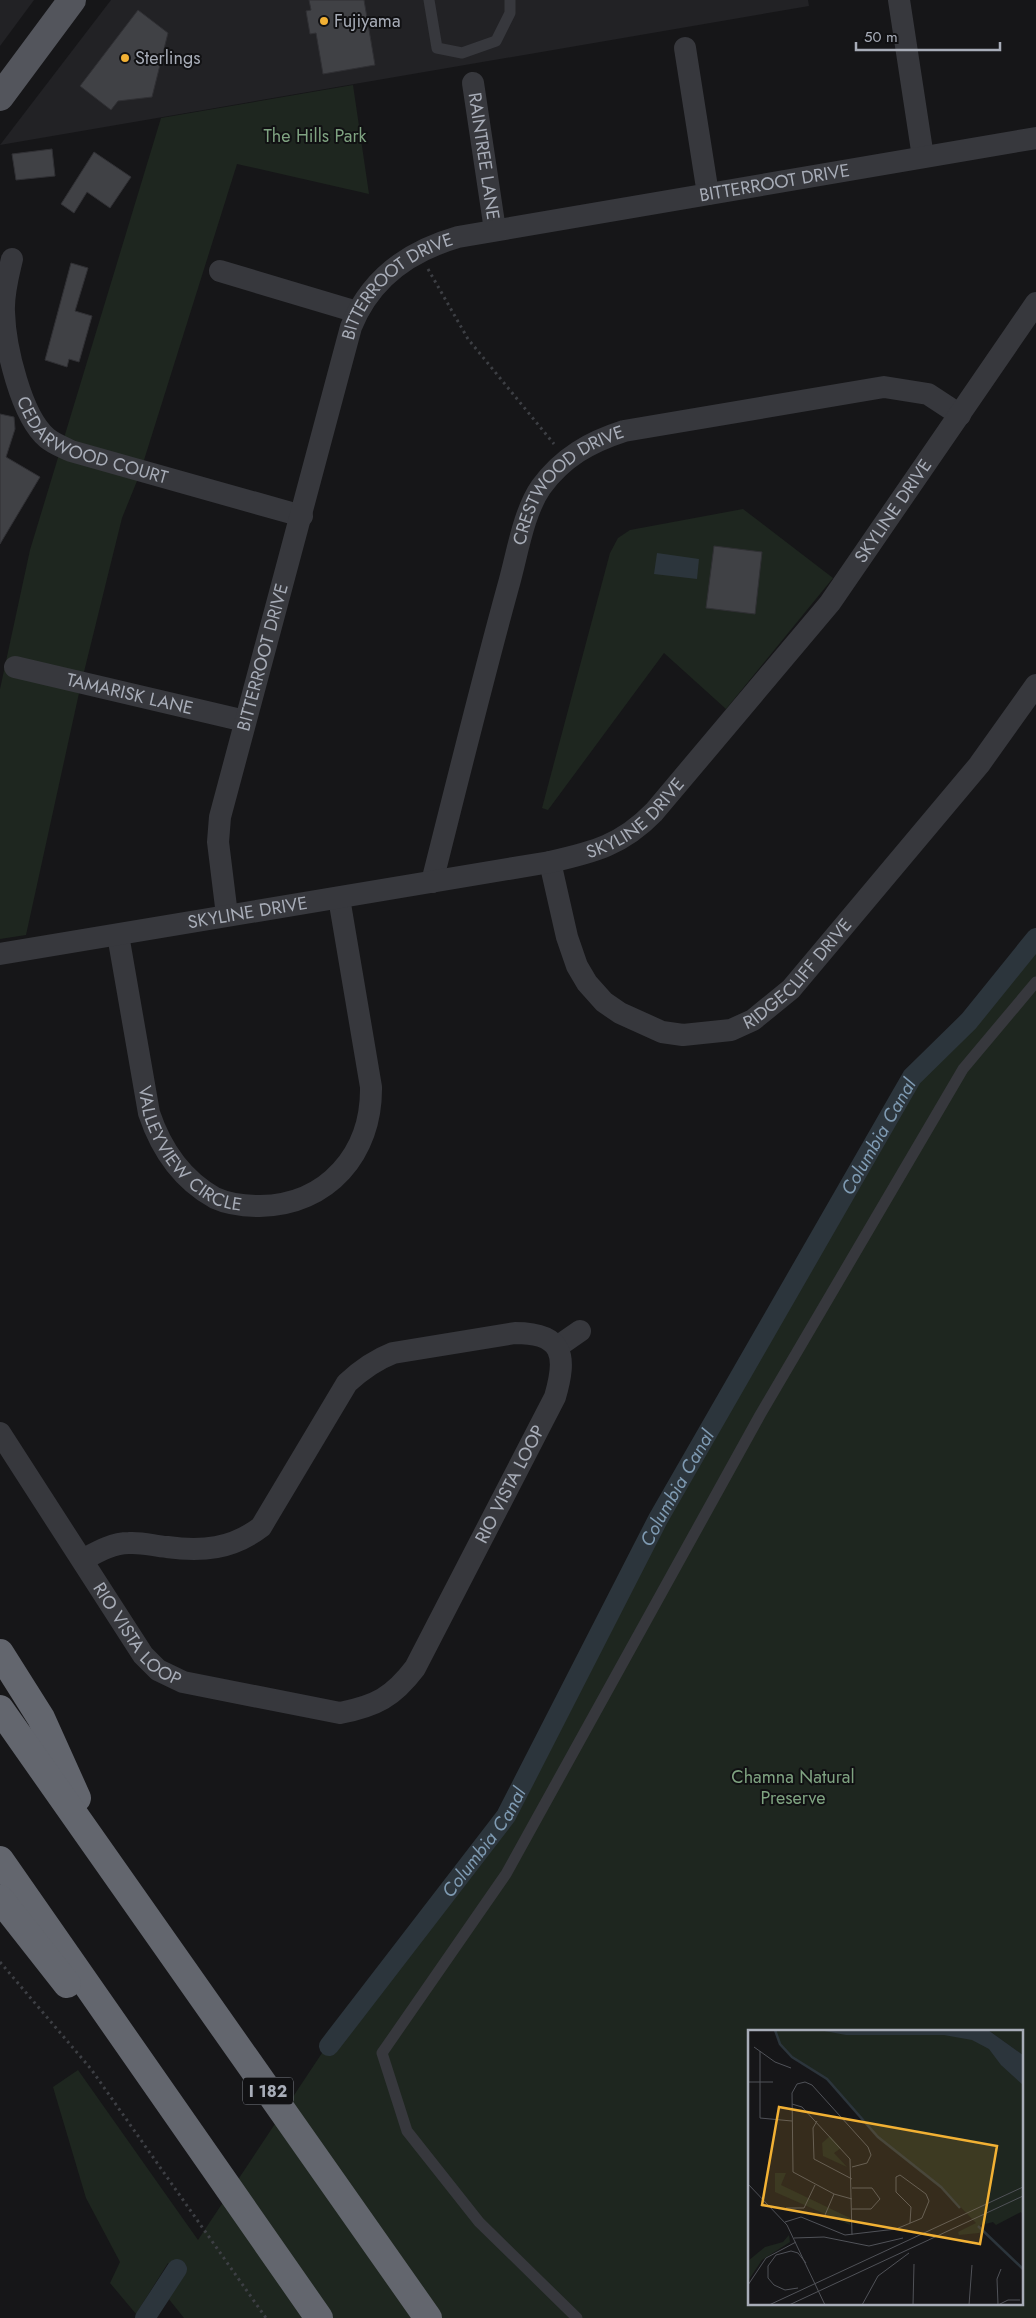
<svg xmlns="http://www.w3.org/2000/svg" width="1036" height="2318" viewBox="0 0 1036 2318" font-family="Jost,sans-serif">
<rect width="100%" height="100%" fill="#161618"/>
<!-- built -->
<g fill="#222225">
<polygon points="0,0 34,0 0,46"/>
<polygon points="111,0 808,0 809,6 0,145"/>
</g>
<!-- green -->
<g fill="#1e261f" fill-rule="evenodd">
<polygon points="353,85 369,194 237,164 139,476 122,518 81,684 26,935 0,939 0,689 30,550 161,118"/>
<polygon points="743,509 833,578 726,709 664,653 548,810 542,808 610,553 618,538 630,530"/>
<path d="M1036,938V2318H184L164,2293L178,2270L168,2263L136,2314L110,2283L120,2262L86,2198L53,2087L78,2070L198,2240L328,2044L506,1816L658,1519L912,1077L969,1021ZM750,2032H1022V2304H750Z"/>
</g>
<!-- water -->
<polygon fill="#2c353c" points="657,553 699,559 697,579 654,574"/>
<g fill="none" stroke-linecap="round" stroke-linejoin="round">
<!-- canal -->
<g stroke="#2c353c" stroke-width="20">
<path id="s1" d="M329,2046L506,1816L658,1519L912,1077L969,1021L1036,938"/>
<polyline points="145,2318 177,2269"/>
</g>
</g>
<!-- building -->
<g fill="#404145" stroke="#303034">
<polygon points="309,0 364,0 375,65 323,74 316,33 310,34 306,11 311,10"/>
<polygon points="138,10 168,33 152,97 118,101 111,110 80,86"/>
<polygon points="52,149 55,176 16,180 12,154"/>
<polygon points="94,152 131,177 110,208 87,192 74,213 61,204"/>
<polygon points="71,263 88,268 75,311 92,316 79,362 69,359 67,367 45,360"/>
<polygon points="0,414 14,417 15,429 6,457 40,477 0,544"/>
<polygon points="714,546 762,552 755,614 706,608"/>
</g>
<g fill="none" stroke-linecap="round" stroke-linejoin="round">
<!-- path -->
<g stroke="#3d3f44" stroke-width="3" stroke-dasharray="2.5 4" stroke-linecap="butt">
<polyline points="428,269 468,339 554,444"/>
<polyline points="0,1962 91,2069 266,2318"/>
</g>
<!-- lane -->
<g stroke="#37383d" stroke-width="11">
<polyline points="429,0 437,48 462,53 496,41 510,13 510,0"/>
<polyline points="577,2318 479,2222 407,2131 382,2053 506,1874 760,1415 963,1069 1036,982"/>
</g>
<!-- street -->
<g stroke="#37383d" stroke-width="22">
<polyline points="899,0 923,157"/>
<polyline points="685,48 708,194"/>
<path id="s2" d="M473,83L495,230"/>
<path id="s3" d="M12,259C8,276 3,294 4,312C5,346 21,416 47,438C54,444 63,447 71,451L302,516"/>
<polyline points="220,271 357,312"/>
<path id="s4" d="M15,667L245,721"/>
<path id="s5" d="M550,862L567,937L577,966L587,983L604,1002L620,1013L662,1032L683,1035L731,1030L753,1020L791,989L979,765L1036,685"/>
<path id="s6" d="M432,882C457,783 481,685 508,587C517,556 523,513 541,487C563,457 590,442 624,431L884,387L928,394L960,415"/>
<path id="s7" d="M227,915L218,842L220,817L351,327C370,279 409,251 458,237L1036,138"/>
<path id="s8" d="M118,935L149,1113C161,1149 181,1179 215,1198C228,1204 246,1206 260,1206C328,1205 372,1153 371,1087L339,898"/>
<path id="s9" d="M0,954L550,862C594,852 622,845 654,812L830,603L1036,303"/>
<polyline points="557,1347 580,1331"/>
<path id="s10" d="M0,1433L143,1655L158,1670L183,1682L340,1713C376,1706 393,1697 415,1668L555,1397C567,1356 564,1333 515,1333L393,1353C375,1360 361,1370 347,1383L261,1527C232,1549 202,1552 167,1547C154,1546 142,1542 129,1543C112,1543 97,1552 82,1560"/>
</g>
<!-- primary -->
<polyline stroke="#53555c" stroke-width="28" points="0,97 72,0"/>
<!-- highway -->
<g stroke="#63666e" stroke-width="28">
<polyline points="0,1653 41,1718 77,1798"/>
<polyline points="0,1709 428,2318"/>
<polyline points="0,1860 319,2318"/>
<polyline points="0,1899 67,1984"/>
</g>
</g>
<!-- markers -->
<g fill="#f2b134" stroke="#111113" stroke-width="2">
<circle cx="324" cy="21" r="5"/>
<circle cx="125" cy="58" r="5"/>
</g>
<g text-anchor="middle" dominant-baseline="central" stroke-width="4" stroke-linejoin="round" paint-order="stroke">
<!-- shield labels -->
<rect fill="#111113" stroke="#7b7e86" stroke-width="1" x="243" y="2077.5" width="50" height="27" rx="4"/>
<g font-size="16" font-weight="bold" fill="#a8adb8">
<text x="268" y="2091">I 182</text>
</g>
<!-- poi labels -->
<g font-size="18" fill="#a8adb8" stroke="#111113" text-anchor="start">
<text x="334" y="21">Fujiyama</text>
<text x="135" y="58">Sterlings</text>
</g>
<!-- park labels -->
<g font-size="18" fill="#7fa381" stroke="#111113">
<text x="315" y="136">The Hills Park</text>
<text x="793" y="1777">Chamna Natural<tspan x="793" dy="21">Preserve</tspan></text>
</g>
<!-- street labels -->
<g font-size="18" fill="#a8adb8" stroke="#111113">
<text stroke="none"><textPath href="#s2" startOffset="74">RAINTREE LANE</textPath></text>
<text stroke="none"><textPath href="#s7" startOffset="1072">BITTERROOT DRIVE</textPath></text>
<text stroke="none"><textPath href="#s7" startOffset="669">BITTERROOT DRIVE</textPath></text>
<text stroke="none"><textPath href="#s3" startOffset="229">CEDARWOOD COURT</textPath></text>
<text stroke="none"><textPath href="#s6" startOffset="430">CRESTWOOD DRIVE</textPath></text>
<text stroke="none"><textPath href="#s9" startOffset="1060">SKYLINE DRIVE</textPath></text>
<text stroke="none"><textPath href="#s7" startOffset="264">BITTERROOT DRIVE</textPath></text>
<text stroke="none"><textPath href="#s4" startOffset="118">TAMARISK LANE</textPath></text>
<text stroke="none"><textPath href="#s9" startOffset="656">SKYLINE DRIVE</textPath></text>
<text stroke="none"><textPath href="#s9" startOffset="251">SKYLINE DRIVE</textPath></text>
<text stroke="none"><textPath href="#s5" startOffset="376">RIDGECLIFF DRIVE</textPath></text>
<text stroke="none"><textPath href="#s8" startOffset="236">VALLEYVIEW CIRCLE</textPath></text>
<text stroke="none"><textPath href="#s10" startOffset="770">RIO VISTA LOOP</textPath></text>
<text stroke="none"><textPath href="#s10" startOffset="245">RIO VISTA LOOP</textPath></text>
</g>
<!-- water labels -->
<g font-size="19" font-style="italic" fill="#7f9bb3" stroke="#111113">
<text stroke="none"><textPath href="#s1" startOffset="1065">Columbia Canal</textPath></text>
<text stroke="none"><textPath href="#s1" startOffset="660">Columbia Canal</textPath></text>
<text stroke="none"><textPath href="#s1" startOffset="256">Columbia Canal</textPath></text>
</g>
</g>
<!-- overview -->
<g transform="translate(748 2030)">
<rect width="275" height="275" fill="#161618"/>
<path d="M27,0H194L236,12L275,46V185L273,182L248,195L245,192L230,196L234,201L231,203L211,205L210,202L228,193L193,157L130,107L79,49L44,27L32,14ZM240,0H275V25L262,16ZM82,106L93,118L86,123L99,137L75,126L74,113ZM27,143H38L33,155L102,188V195L27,162ZM41,205L42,212L14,230L0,251V231L17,217L35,212Z" fill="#1e261f"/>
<path d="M71,0H240L275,25V55L253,35L241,19L224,10L196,5H98Z" fill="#2c353c"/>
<path fill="none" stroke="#2c353c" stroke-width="2.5" d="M27,0L32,14L44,27L79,49L130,107L193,157L212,178M230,196L275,239"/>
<path fill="none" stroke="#505258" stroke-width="1" d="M6,17L27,32L43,38M12,21V88L44,91M0,52H25M44,74L54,77L102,129L104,205M69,91L65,98L66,129L104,149M0,154L39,195L77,275M104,169L86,164L45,142L44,63L49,54L57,52L64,55L120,117L123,125L119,133L104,137M38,178H56L67,155M104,179H123L132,169L124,158H104M77,185L86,164M37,192L53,187L97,205L148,199L172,189L174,188L181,171L178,164L152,145L148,147V162L163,177L162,193M46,208L76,207L121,216L155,208M0,255L18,228L48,212M50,258L37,260L26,255L20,248V236L28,225L43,221L50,223L58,233M250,274L249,249L253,239M21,275L275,157M41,275L275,166M114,275L130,246L161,223M165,275L166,234M221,275L224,235M250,275L260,270H272"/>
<path fill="#f2b134" fill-opacity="0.15" stroke="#f2b134" stroke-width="2.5" d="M31,77L249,116L232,214L14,175Z"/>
<rect width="275" height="275" fill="none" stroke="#a8adb8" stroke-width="2.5"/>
</g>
<!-- scale -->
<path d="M856 42v8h144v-8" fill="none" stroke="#a8adb8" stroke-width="2.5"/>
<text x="864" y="42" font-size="15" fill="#a8adb8" stroke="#111113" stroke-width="4" paint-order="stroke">50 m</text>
</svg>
